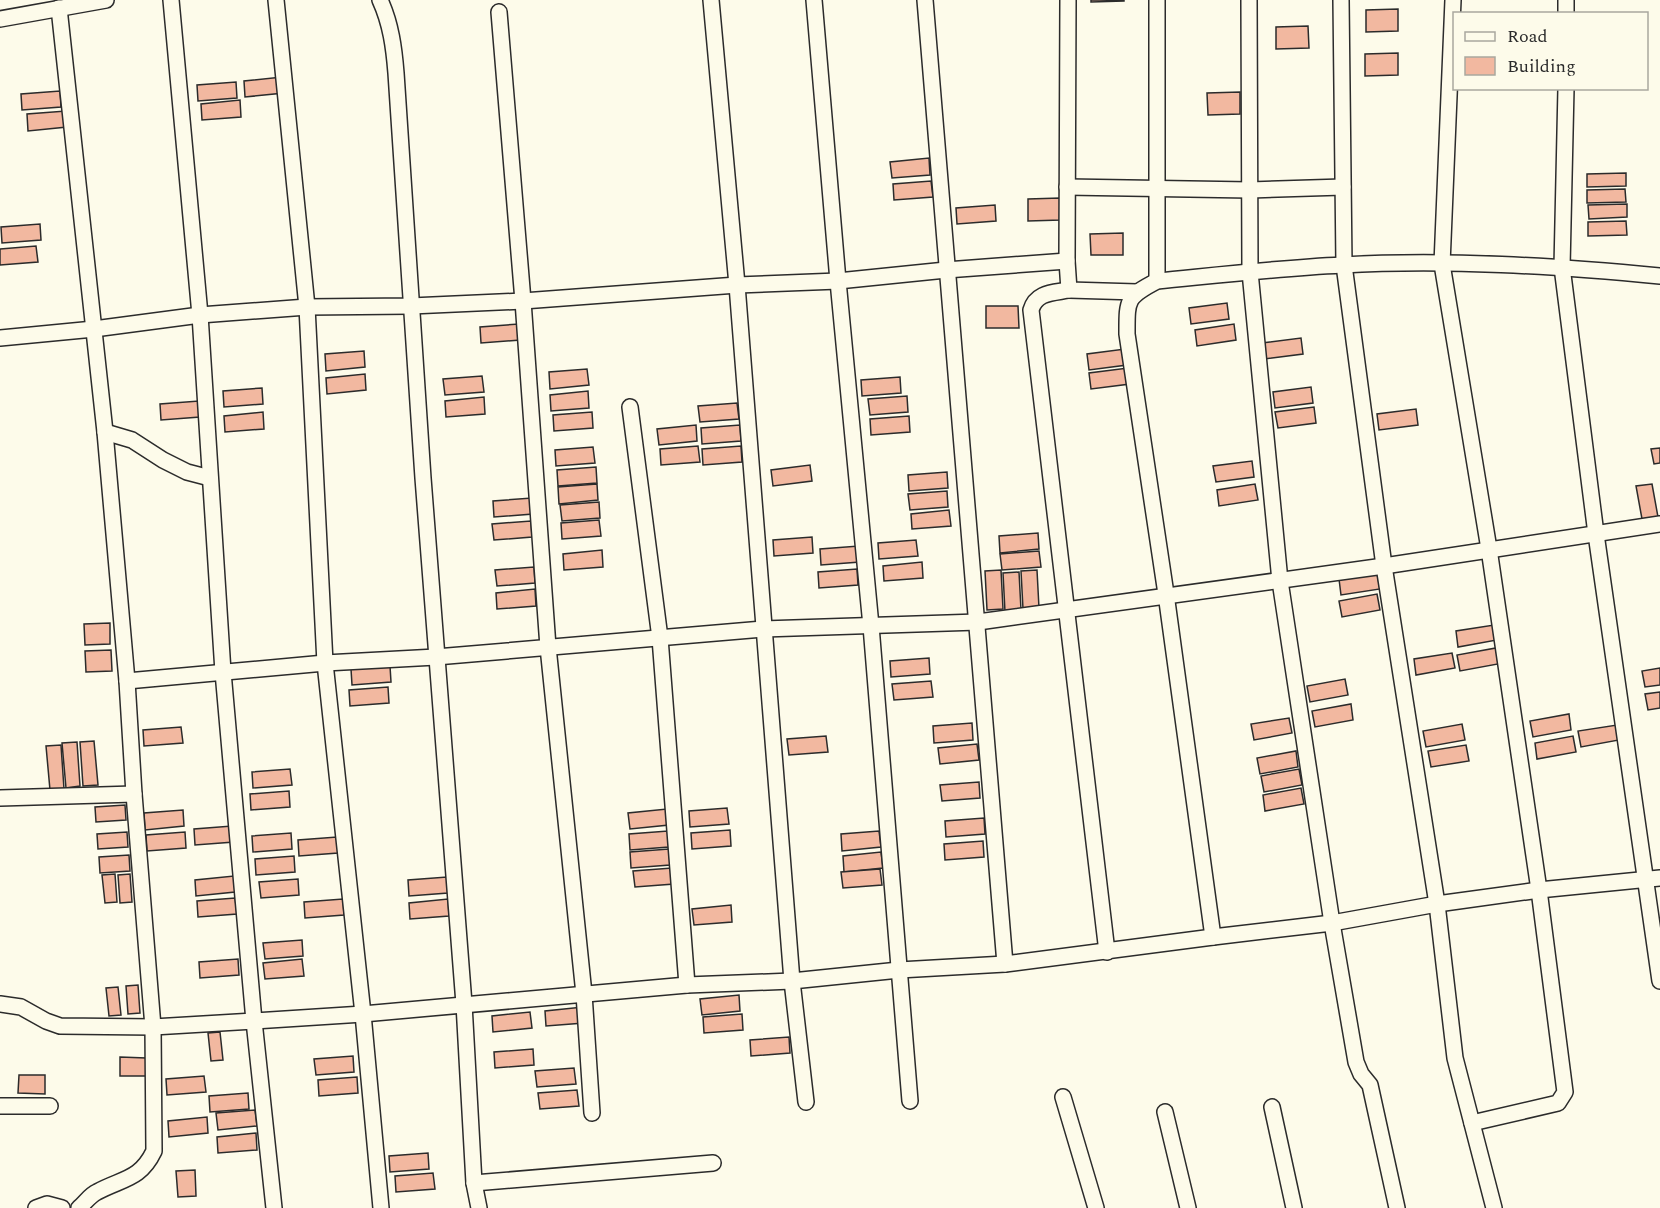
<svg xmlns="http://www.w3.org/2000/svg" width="1660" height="1208" viewBox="0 0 1660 1208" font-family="Spectral,serif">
<rect width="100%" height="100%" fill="#fdfbea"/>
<!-- building -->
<g fill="#f2b8a0" stroke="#2b2b2b" stroke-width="1.5">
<polygon points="1091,0 1124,0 1124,1 1091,2"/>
<polygon points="1398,9 1398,31 1366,32 1366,10"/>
<polygon points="1308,26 1309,48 1276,49 1276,27"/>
<polygon points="1398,53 1398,75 1365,76 1365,54"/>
<polygon points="282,77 284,93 245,97 244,81"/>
<polygon points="236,82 237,98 198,101 197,85"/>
<polygon points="60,91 61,107 22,110 21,94"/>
<polygon points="1240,92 1240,114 1208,115 1207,93"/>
<polygon points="240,100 241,117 202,120 201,104"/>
<polygon points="66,111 67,127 28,131 27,114"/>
<polygon points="929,158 930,175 892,178 890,162"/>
<polygon points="1626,173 1626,186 1587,187 1587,174"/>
<polygon points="931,181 933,197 894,200 893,184"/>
<polygon points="1625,189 1626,202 1587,203 1587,190"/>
<polygon points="1060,198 1061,220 1028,221 1028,199"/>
<polygon points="1627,204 1627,217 1589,219 1588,205"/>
<polygon points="995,205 996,221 957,224 956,208"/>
<polygon points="1626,221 1627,235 1588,236 1588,222"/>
<polygon points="40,224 41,240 2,243 1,227"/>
<polygon points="1123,233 1123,255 1091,255 1090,234"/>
<polygon points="36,246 38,262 0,265 0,249"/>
<polygon points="1227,303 1229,319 1191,324 1189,308"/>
<polygon points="986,306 1018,306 1019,328 986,328"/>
<polygon points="519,324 520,340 481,343 480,327"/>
<polygon points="1234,324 1236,340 1197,346 1195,330"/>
<polygon points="1301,338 1303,354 1264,359 1262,343"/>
<polygon points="1125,349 1127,365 1089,370 1087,354"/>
<polygon points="364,351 365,367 326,371 325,354"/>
<polygon points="1128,368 1130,384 1091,389 1089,373"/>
<polygon points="587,369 589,385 550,389 549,372"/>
<polygon points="365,374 366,390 327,394 326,378"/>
<polygon points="482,376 484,392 445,395 443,379"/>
<polygon points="900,377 901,393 862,396 861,380"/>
<polygon points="1311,387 1313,403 1275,408 1273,392"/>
<polygon points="262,388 263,404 224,407 223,391"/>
<polygon points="588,391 589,408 551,411 550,395"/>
<polygon points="907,396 908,412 870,415 868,399"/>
<polygon points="484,397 485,414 446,417 445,401"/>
<polygon points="199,401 200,417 161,420 160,404"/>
<polygon points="737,403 739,419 700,422 698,406"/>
<polygon points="1314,407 1316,423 1278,428 1275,412"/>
<polygon points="1416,409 1418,425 1379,430 1377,414"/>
<polygon points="263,412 264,429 225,432 224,416"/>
<polygon points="592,412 593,428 554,431 553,415"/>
<polygon points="909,416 910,432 871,435 870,419"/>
<polygon points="696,425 697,441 659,445 657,429"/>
<polygon points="740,425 741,441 702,444 701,428"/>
<polygon points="698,446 700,462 661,465 660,449"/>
<polygon points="741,446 742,462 703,465 702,449"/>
<polygon points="593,447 595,463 556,466 555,450"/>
<polygon points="1660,448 1660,463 1654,464 1651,449"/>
<polygon points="1252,461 1254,477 1216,482 1213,466"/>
<polygon points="810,465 812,481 773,486 771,470"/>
<polygon points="596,467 597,483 558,486 557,470"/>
<polygon points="947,472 948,488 909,491 908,475"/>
<polygon points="597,484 598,500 559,504 558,487"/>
<polygon points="1255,484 1258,500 1219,506 1217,490"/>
<polygon points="1652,484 1658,517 1642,519 1636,486"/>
<polygon points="947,491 948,507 910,510 908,494"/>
<polygon points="532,498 533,514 494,517 493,501"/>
<polygon points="599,502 600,518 562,521 560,505"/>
<polygon points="949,510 951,526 912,529 911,514"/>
<polygon points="599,520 601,536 562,539 561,523"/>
<polygon points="531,521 532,537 494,540 492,524"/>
<polygon points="1038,533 1039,549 1000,553 999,536"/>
<polygon points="812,537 813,553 774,556 773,540"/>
<polygon points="916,540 918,556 879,559 878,543"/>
<polygon points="859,546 860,562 821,565 820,549"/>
<polygon points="602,550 603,567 564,570 563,554"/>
<polygon points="1039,551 1041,567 1002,570 1000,554"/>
<polygon points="922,562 923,578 884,581 883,566"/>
<polygon points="534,567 535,583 497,586 495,570"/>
<polygon points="857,569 858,585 819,588 818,572"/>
<polygon points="1001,570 1003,609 987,610 985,571"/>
<polygon points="1037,570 1039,608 1023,609 1021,571"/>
<polygon points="1019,572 1021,610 1005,612 1003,573"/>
<polygon points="1377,573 1380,589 1341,595 1339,579"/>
<polygon points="535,589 536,606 497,609 496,593"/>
<polygon points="1377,594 1380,610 1342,617 1339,601"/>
<polygon points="110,623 110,644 85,645 84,624"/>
<polygon points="1494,625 1497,640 1458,647 1456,631"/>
<polygon points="1496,648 1498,664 1460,671 1457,655"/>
<polygon points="111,650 112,671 86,672 85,651"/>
<polygon points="1452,653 1455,668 1416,675 1414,659"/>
<polygon points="929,658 930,674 891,677 890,661"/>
<polygon points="390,666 391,682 352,685 351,669"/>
<polygon points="1660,668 1660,685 1645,687 1642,671"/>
<polygon points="1345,679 1348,695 1310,702 1307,686"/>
<polygon points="931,681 933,697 894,700 892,684"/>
<polygon points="388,687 389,703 350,706 349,690"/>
<polygon points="1660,692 1660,708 1648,710 1645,694"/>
<polygon points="1351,704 1353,720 1315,727 1312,711"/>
<polygon points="1569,714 1571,730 1533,737 1530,721"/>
<polygon points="1289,718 1292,733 1254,740 1251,724"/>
<polygon points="972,723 973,740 934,743 933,726"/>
<polygon points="1462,724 1465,740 1426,747 1423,731"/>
<polygon points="1617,725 1619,740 1581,747 1578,731"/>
<polygon points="181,727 183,743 144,746 143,730"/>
<polygon points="826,736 828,752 789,755 787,739"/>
<polygon points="1573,736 1576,752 1537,759 1535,743"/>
<polygon points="94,741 98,785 83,786 80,742"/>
<polygon points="77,742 80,786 66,788 62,743"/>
<polygon points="977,744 979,760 940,764 938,748"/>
<polygon points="61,745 64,789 50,790 46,746"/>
<polygon points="1466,745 1469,761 1431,767 1428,751"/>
<polygon points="1296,751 1298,767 1260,774 1257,758"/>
<polygon points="290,769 292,785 253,788 252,772"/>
<polygon points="1299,769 1302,785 1264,792 1261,776"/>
<polygon points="979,782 980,798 942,801 940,785"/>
<polygon points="1301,788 1304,804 1265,811 1263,795"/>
<polygon points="289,791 290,807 251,810 250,794"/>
<polygon points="125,805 126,820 96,822 95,807"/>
<polygon points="727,808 729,824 690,827 689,811"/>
<polygon points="667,809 669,825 630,829 628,813"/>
<polygon points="183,810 184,826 145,830 144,813"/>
<polygon points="984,818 985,834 946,837 945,821"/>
<polygon points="232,826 234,842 195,845 194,829"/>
<polygon points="730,830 731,846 692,849 691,833"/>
<polygon points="668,831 669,847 630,850 629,834"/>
<polygon points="879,831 881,847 842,851 841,834"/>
<polygon points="127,832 128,847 98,849 97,834"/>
<polygon points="185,832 186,848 147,851 146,835"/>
<polygon points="291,833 292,849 253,852 252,836"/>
<polygon points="337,837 338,853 299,856 298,840"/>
<polygon points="983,841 984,857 945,860 944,844"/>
<polygon points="669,849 670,865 631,868 630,852"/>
<polygon points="881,852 883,868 844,872 843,856"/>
<polygon points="129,855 130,871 100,873 99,857"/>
<polygon points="294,856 295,872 256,875 255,859"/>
<polygon points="672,868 674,884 635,887 633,871"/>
<polygon points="880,869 882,885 843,888 841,872"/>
<polygon points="115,874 117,902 105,903 102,875"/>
<polygon points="130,874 132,902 120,903 118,875"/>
<polygon points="234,876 235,892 196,896 195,880"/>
<polygon points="447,877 448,893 409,896 408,880"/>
<polygon points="298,879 299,895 261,898 259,882"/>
<polygon points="235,898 237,914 198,917 197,901"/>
<polygon points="343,899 344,915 305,918 304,902"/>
<polygon points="448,899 449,916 410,919 409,903"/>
<polygon points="731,905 732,922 694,925 692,909"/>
<polygon points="302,940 303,956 265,959 263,943"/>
<polygon points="238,959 239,975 200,978 199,962"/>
<polygon points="302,959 304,976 265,979 263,963"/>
<polygon points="138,985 140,1013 128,1014 126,986"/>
<polygon points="118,987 121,1015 109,1016 106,988"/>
<polygon points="739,995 740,1011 702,1015 700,999"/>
<polygon points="583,1007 584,1023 546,1026 545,1011"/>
<polygon points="530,1012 532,1028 493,1032 492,1016"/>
<polygon points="742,1014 743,1030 704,1033 703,1017"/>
<polygon points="220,1032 223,1060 211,1061 208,1033"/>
<polygon points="789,1037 790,1053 751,1056 750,1040"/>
<polygon points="533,1049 534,1065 495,1068 494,1052"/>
<polygon points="353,1056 354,1072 316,1075 314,1059"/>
<polygon points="120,1057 146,1058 146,1076 120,1076"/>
<polygon points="574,1068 576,1084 537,1087 535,1071"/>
<polygon points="19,1075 45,1075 45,1094 18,1093"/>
<polygon points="204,1076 206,1092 167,1095 166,1079"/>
<polygon points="357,1077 358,1093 319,1096 318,1080"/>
<polygon points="577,1090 579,1106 540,1109 538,1093"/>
<polygon points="248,1093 249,1109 210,1112 209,1096"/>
<polygon points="255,1110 257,1126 218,1130 216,1113"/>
<polygon points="207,1117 208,1133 169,1137 168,1121"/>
<polygon points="256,1133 257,1150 218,1153 217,1137"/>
<polygon points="428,1153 429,1169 390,1172 389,1156"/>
<polygon points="195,1170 196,1196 178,1197 176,1171"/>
<polygon points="433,1173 435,1189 396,1192 395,1176"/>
</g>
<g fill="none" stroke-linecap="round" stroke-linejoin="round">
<!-- minor casing -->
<g stroke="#2b2b2b" stroke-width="18">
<g id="minor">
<polyline points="171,0 200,315 223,672 254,1021 274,1208"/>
<polyline points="276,0 307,307 325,663 363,1014 381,1208"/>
<path d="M380,0C391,24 394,48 396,73L423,478L464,1004L474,1183L479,1208"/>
<polyline points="711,0 737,285 792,981 806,1102"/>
<polyline points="814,0 838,281 871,626 910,1101"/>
<polyline points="925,0 1005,964"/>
<polyline points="1068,0 1067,261 1069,290 1137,292"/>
<polyline points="1249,0 1250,272 1280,581 1332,923 1356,1062 1361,1074 1370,1085 1397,1208"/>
<polyline points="1341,0 1344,265 1384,566 1437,904 1455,1058 1494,1208"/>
<polyline points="1453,0 1442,264 1489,549 1539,890 1565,1092 1558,1103 1472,1123"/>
<polyline points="1566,0 1566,14"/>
<path d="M59,8L105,432L127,681L134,794L153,1027L154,1151C140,1180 123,1178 97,1192C90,1195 85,1203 79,1208"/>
<polyline points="499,12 523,301 548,647 584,994 592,1113"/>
<polyline points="0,19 106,0"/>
<polyline points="1566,88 1562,267 1596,534 1660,981"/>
<polyline points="1067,187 1250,190 1343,187"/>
<polyline points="1157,281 1157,0"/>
<path d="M1069,290C1053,293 1036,292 1031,310L1107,952"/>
<polyline points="0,338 94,329 200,315 307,307 411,306 523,301 737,285 838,281 946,270 1067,261"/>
<polyline points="630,407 660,638 687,985"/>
<polyline points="105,432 132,440 163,460 187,472 210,478"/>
<polyline points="127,681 325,663 436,657 763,629 978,622 1384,566 1660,524"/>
<polyline points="0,798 134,794"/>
<path d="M1213,937L1166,594L1127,334C1127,300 1126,297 1157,281C1219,275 1280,268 1342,265C1448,259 1555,266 1660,276"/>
<polyline points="0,1004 21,1007 46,1021 60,1026 153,1027 254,1021 363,1014 687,985 792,981 899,970 1005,964 1213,937 1332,923 1437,904 1539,890 1660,878"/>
<polyline points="1063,1097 1096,1208"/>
<polyline points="0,1106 50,1106"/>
<polyline points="1272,1107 1294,1208"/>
<polyline points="1165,1112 1188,1208"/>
<polyline points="474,1183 713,1163"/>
<polyline points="36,1208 47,1204 62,1208"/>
</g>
</g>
<!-- minor -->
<use href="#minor" stroke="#fdfbea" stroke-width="15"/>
</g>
<!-- legend -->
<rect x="1453" y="12" width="195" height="78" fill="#fdfbea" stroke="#a9a89e" stroke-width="1.5"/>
<rect x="1465" y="32" width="30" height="9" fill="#fdfbea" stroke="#a9a89e" stroke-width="1.5"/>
<text x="1507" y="42" font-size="18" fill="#2b2b2b">Road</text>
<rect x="1465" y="57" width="30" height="18" fill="#f2b8a0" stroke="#a9a89e" stroke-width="1.5"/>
<text x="1507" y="72" font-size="18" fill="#2b2b2b">Building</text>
</svg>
